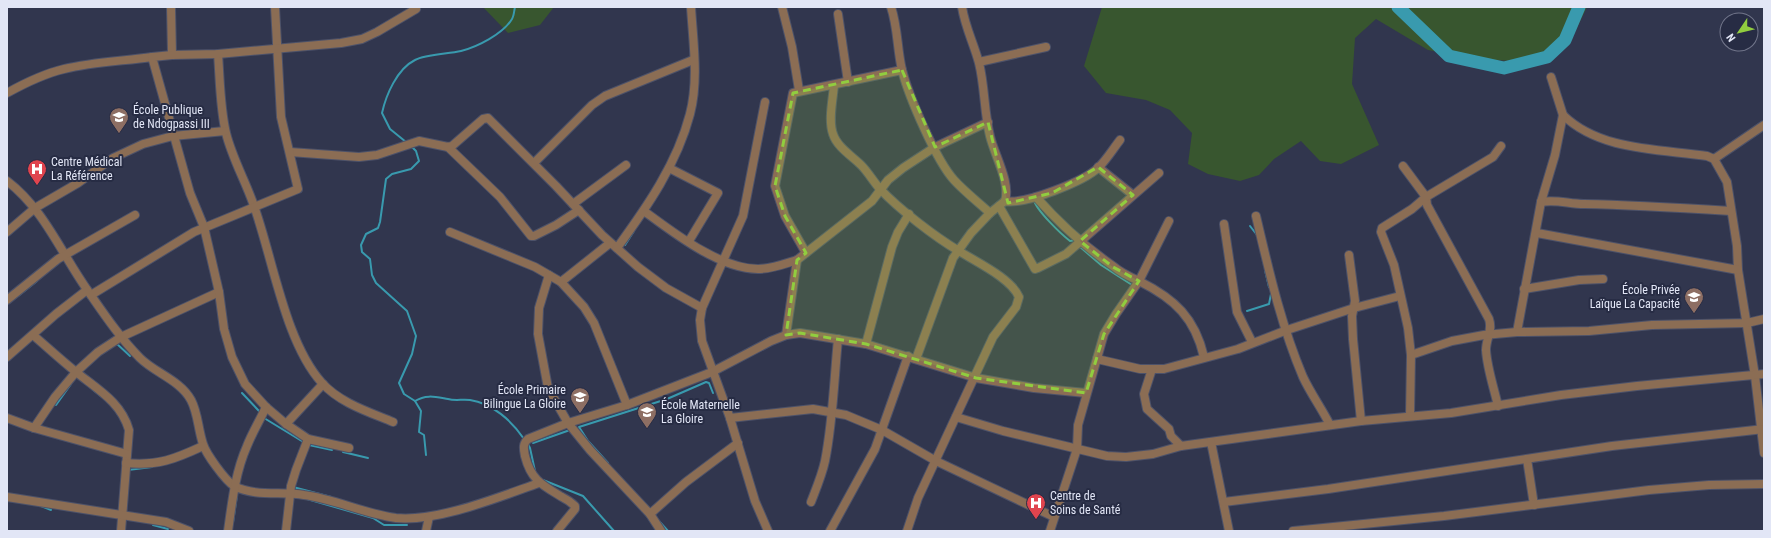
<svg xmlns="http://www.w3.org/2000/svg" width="1771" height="538" viewBox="0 0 1771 538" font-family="'Roboto Condensed',sans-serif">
<rect width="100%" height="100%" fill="#31364e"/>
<!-- green -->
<g fill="#38562f">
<polygon points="483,7 554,7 540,25 508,33"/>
<polygon points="1102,7 1587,7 1570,42 1530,62 1477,59 1428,50 1376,19 1355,38 1352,84 1379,145 1341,164 1320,161 1301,141 1274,159 1259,175 1240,181 1208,174 1188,164 1192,133 1170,110 1146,100 1106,93 1084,66"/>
</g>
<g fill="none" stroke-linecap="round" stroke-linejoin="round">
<!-- stream -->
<g stroke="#399aae" stroke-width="2">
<path d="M406,142L390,129L382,113C386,95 397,69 415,60C426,54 448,54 461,51C477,47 503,34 512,19C514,16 514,11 515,7"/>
<polyline points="411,146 416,151 419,161 411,169 392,174 386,179 380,222 378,228 366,234 361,245 362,252 370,259 372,275 376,283 407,311 416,336 412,354 399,383 404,394 415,401 421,411 419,432 424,435 426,455"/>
<path d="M1034,200C1036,210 1061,234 1070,241L1076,240"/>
<polyline points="1250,226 1257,235"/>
<polyline points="625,245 634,231"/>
<polyline points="1079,246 1101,265 1132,285"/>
<polyline points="1265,270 1269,287"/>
<polyline points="18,296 37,281"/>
<polyline points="1247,311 1269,304 1271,294"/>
<polyline points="116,343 130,356"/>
<polyline points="92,389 102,397"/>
<polyline points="242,393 259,411"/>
<path d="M415,401C426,394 436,397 448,399C455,401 463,399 470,400C492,403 512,421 524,439"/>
<polyline points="56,405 71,384"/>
<polyline points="264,418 305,443"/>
<polyline points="533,443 570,430"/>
<polyline points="528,444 530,448 535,471"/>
<polyline points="309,445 332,450"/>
<polyline points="343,452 368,458"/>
<polyline points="608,463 588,441 579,427 667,399 706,382 709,383 713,393"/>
<polyline points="128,470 152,467"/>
<polyline points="543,480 583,496 614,531"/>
<polyline points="293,487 331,497"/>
<polyline points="307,499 373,518 384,525 407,525"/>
<polyline points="41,506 51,510"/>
<polyline points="658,520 668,531"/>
<polyline points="233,522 237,495"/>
<polyline points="153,525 168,529"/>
</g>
<!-- river -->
<polyline stroke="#399aae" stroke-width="13" points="1398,7 1449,56 1504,68 1547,57 1565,40 1579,7"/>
<!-- minor casing -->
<g stroke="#4d5269" stroke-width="10">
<g id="minor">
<polyline points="171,7 172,55"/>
<polyline points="782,7 792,47 799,90"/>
<path d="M891,7C898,28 897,49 902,70C909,97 936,160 954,180C965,192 978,202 990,213"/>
<path d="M962,7C965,27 974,44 979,63C985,87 984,113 990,136C994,154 1011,183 1005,201"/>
<polyline points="838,14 848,82"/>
<path d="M218,54C220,80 220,108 226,133C232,158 246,182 254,206C273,259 285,342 322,383C340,403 369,412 393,422"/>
<polyline points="979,62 1046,47"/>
<path d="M834,85C833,99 828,120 833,134C837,147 852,156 861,165C868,172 873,181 880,189C899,209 935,237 959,251C976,262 1011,278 1019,297L1016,307L993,337L918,498L907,531"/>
<path d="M7,93C25,83 43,74 64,69C92,62 123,61 152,57"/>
<polyline points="765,102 743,216 702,308 700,320 702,341 730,418 755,501 768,531"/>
<path d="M1563,115C1600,151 1659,149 1707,156L1714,159L1727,182L1737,246L1738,270L1755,376L1764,453"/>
<polyline points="448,147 500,197 531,236 534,236 556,225 579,210"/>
<polyline points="290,152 359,157 377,155 419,141 448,147 452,146 483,119 488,118 556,186 602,235 638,267 666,288 702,308"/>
<polyline points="1714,159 1764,125"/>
<polyline points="534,163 592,105 605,96 693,60"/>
<path d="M1403,166L1426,197L1427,205L1489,319C1493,331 1486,338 1486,350C1487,368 1494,388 1498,406"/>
<polyline points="1098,167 1133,195"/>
<polyline points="669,168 718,193 689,241"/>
<path d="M7,181C44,209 61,253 88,291C104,314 120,338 140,358C155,373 180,380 191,400C198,413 198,429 203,444C206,454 225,480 234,486C255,497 282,491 304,495C335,499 365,514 396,518C438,522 499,497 539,483"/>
<path d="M1036,197C1059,223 1084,246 1113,266C1121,273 1130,277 1139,281C1175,299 1195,318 1204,357"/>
<path d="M1541,202C1556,199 1569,204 1584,204C1633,205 1682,208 1731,211"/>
<polyline points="573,204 626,165"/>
<polyline points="999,206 1035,269 1038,268 1066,254 1159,173"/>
<path d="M644,211C674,233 720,269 758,269C772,269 784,264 797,260"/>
<path d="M1256,216C1269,271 1281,325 1303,377C1311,394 1322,409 1330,425"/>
<polyline points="1224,224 1237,312 1252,342"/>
<polyline points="7,232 35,208 78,183 113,158 143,144 173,136 225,131"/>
<polyline points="450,232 535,267 561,282 584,307 594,323 627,405"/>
<polyline points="1537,233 1738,270"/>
<path d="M617,248C647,207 677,164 690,114C699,80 693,41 691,7"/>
<polyline points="806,253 785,216 775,186 793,93 902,70"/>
<polyline points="1349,255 1355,301 1352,316 1353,339 1361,421"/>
<polyline points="549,275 539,308 538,334 548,388 568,423 590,450 650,514 661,531"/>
<polyline points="561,282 610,243"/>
<polyline points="1524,289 1579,280 1603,279"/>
<polyline points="91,295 194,232 298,189 281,117 275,7"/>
<polyline points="7,300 58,259 135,215"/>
<polyline points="1517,332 1541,202 1555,155 1563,115 1551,77"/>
<path d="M33,335C47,347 61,360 76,372C97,389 121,402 129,430L121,531"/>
<polyline points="786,335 797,260 872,201 888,180 903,168 935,147 988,122"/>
<polyline points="866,344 892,247 898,232 909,214"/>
<polyline points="1411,355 1452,341 1484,335 1517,332 1589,331 1652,325 1747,323 1764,319"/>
<polyline points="7,357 56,314 87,290"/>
<path d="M916,359L953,258L971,233L990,213L1005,201C1025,205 1085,181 1099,167C1107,159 1113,149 1120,140"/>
<polyline points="1097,359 1140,369 1164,369 1238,349 1287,330 1354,308 1400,296"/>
<polyline points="1152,369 1144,394 1147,409 1169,429 1171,436 1181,446"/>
<polyline points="1410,416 1411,355 1408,328 1394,265 1381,232 1382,228 1412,209 1426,197 1493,157 1501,146"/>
<polyline points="956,417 1003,431 1107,456 1126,457 1153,454 1181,446 1361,421 1451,413 1561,395 1637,386 1764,374"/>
<polyline points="7,418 34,428 127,454"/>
<polyline points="730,418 813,409 846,415 882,430 936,461 1054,517"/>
<polyline points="286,424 323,384"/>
<polyline points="34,428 55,397 76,372 98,352 121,337 219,292"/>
<polyline points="1211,442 1229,531"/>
<polyline points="349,448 308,439 286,424 266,407 245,384 232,357 224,329 219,292 204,227 190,193 152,57 172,55 218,54 341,43 362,39 377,32 416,9"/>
<polyline points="1527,459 1534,505"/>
<path d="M126,463C158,466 175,459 203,446"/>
<polyline points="7,497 166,522 189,531"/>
<path d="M811,502C816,489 822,475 825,461C833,421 834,380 838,339"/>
<polyline points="1224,502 1328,489 1612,446 1764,429"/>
<polyline points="650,514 686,482 738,443"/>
<path d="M228,531C232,503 235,473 247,446C252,433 260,420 266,407"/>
<polyline points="286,531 291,486 296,470 308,439"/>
<polyline points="426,531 429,517"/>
<path d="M557,531L575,509V506C571,502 566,499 562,497C542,485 531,480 525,456C524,450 522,444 528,439L568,423L627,405L712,372L771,341L786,335L800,333L866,344L976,378L1034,388L1086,393"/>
<polyline points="830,531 875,449 908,356"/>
<polyline points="1050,531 1077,449 1078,425 1104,334 1116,314 1139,281 1169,221"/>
<polyline points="1293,531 1444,516 1649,490 1709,485 1764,484"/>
</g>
</g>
<!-- minor -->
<use href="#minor" stroke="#8b6d54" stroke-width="8"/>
</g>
<!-- marked area -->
<path fill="#91cd3f" fill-opacity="0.2" stroke="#91cd3f" stroke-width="3" stroke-dasharray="8 5" stroke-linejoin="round" d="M902,70L935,147L988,122L1008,203L1052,193L1098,167L1133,195L1080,241L1113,267L1139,281L1104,334L1086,393L976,378L866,344L800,333L786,335L797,260L806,253L785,216L775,186L793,93Z"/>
<!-- icons -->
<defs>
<g id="school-pin" transform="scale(1)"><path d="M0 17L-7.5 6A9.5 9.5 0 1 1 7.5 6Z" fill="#8d6e63" stroke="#272c44"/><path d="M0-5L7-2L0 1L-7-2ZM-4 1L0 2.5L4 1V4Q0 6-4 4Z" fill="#fff"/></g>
<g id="hospital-pin" transform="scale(1)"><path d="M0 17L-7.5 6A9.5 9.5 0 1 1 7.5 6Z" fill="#e0444e" stroke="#272c44"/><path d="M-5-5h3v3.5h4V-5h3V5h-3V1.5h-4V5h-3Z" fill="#fff"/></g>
</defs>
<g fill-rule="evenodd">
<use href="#school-pin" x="119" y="117"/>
<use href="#hospital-pin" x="37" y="169"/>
<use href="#school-pin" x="1694" y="297"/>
<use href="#school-pin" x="580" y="397"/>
<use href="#school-pin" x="647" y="412"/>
<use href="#hospital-pin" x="1036" y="503"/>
</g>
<g text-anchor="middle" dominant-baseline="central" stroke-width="4" stroke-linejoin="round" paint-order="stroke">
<!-- poi labels -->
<g font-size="12" fill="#e2e6f6" stroke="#272c44" text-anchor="start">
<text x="133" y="110">École Publique<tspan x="133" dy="14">de Ndogpassi III</tspan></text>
<text x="51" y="162">Centre Médical<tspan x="51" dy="14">La Référence</tspan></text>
<text x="1680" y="290" text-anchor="end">École Privée<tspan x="1680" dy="14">Laïque La Capacité</tspan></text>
<text x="566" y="390" text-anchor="end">École Primaire<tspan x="566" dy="14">Bilingue La Gloire</tspan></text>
<text x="661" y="405">École Maternelle<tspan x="661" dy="14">La Gloire</tspan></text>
<text x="1050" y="496">Centre de<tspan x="1050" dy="14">Soins de Santé</tspan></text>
</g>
</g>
<!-- border -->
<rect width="1771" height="538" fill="none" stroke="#e2e6f6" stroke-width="16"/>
<!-- north arrow -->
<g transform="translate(1739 32) rotate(235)"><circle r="19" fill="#272c44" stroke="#72768b"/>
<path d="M0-3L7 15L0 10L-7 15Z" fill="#91cd3f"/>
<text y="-6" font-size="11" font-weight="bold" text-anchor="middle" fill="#e2e6f6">N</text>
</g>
</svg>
